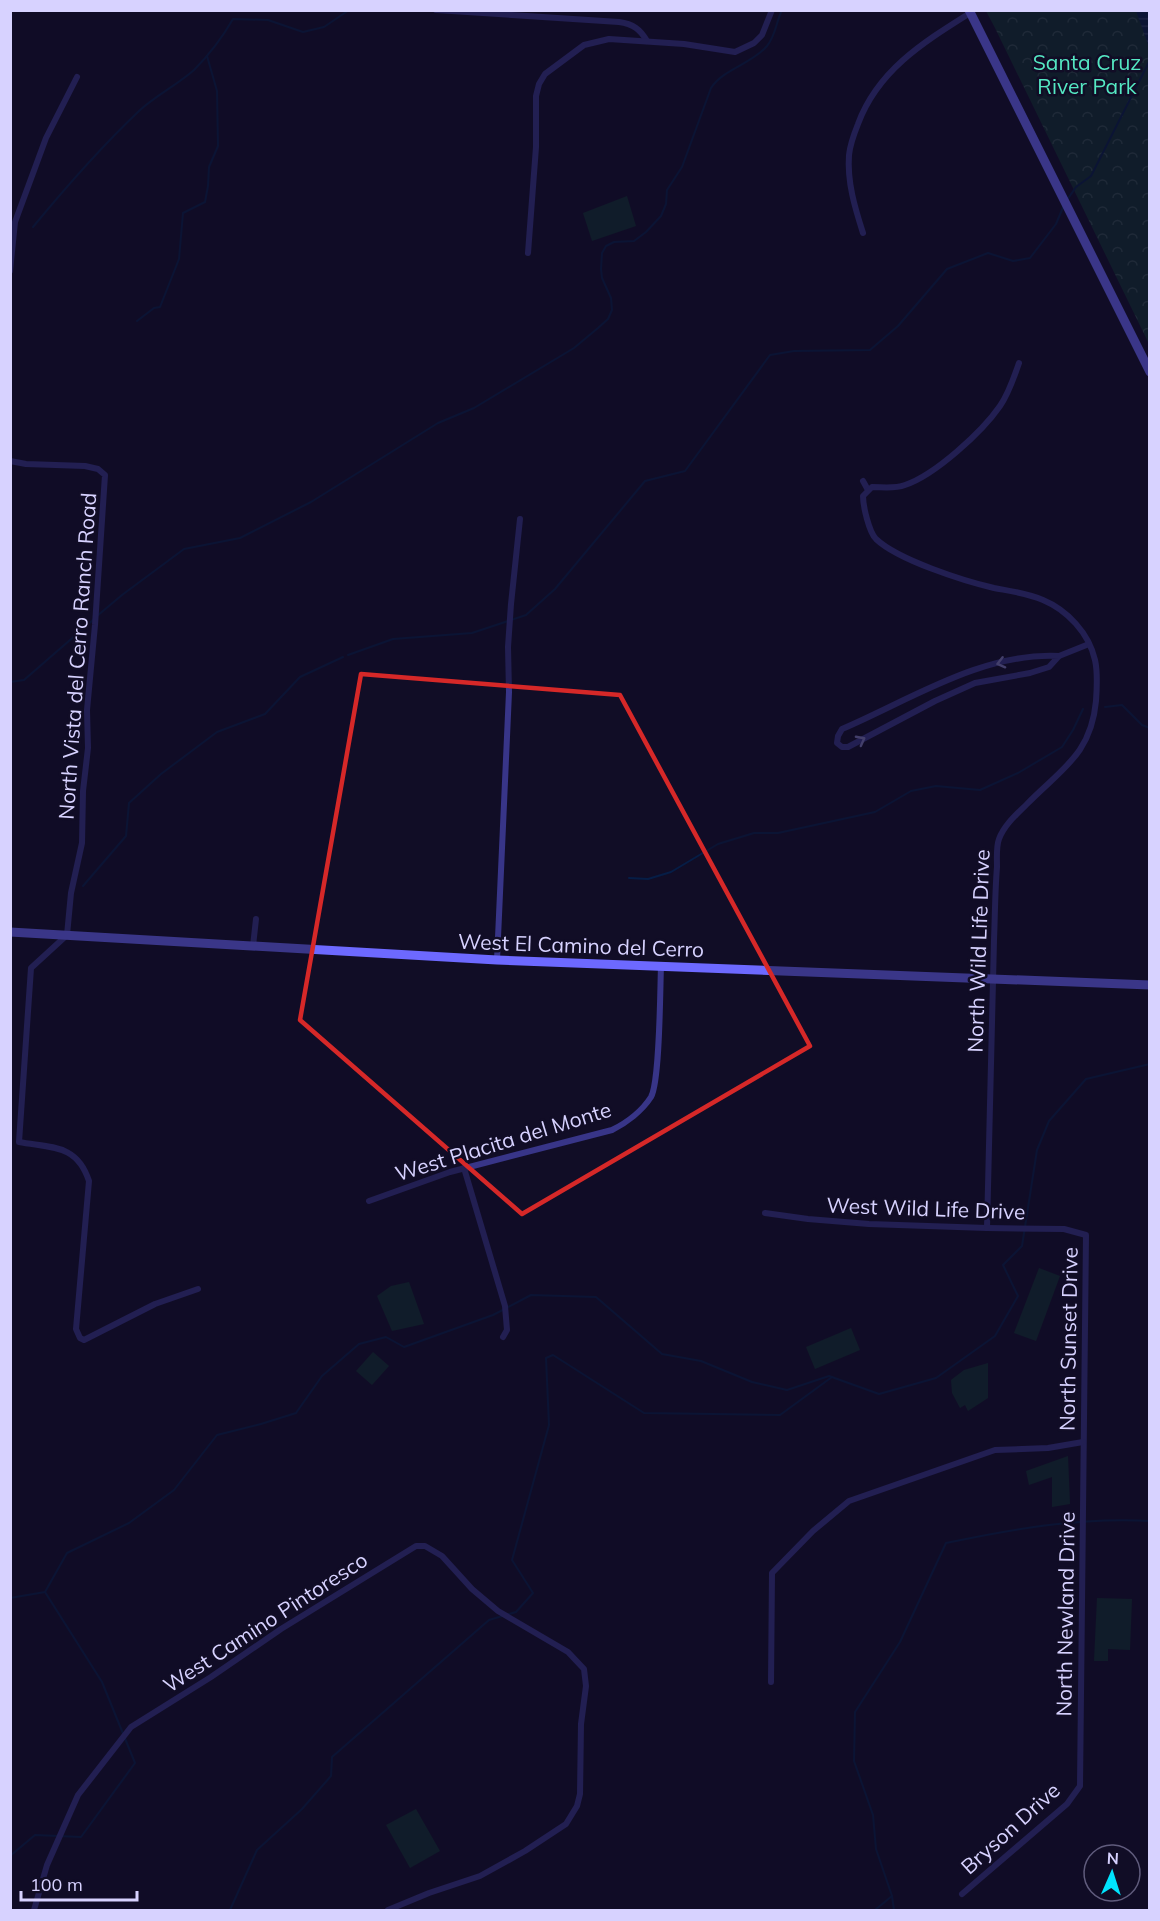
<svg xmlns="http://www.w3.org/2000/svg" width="1160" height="1921" viewBox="0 0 1160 1921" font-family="Mulish,sans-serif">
<defs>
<pattern id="park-crowns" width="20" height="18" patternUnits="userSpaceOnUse" patternTransform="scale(1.5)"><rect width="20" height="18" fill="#10302f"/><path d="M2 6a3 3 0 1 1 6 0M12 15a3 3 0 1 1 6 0" fill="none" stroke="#324d4e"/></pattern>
<pattern id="water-rules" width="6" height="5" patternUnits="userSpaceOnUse" patternTransform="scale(1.5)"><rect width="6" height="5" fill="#061d46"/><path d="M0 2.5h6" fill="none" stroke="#2a3d62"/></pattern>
</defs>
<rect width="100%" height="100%" fill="#110d26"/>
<!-- park -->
<polygon fill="url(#park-crowns)" points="986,11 1149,11 1149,344 995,28"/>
<!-- garden -->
<g fill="#10302f">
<polygon points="627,196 636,226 592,241 583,213"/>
<polygon points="1039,1268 1060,1276 1036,1341 1014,1333"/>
<polygon points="409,1282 424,1324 392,1331 377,1296 391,1286"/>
<polygon points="851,1328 860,1350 815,1369 806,1347"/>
<polygon points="373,1352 389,1366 372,1385 356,1371"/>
<polygon points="988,1363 988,1398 968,1411 965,1405 960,1408 952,1393 951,1380 964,1370"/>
<polygon points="1068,1456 1070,1504 1052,1507 1052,1477 1029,1485 1026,1471"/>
<polygon points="1097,1598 1132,1599 1130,1650 1108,1649 1108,1661 1094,1661"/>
<polygon points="416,1809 440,1851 410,1868 386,1825"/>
</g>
<!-- water -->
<polygon fill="url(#water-rules)" points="1136,11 1149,11 1149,47"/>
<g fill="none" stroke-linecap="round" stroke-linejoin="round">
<!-- stream -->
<g stroke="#061d46" stroke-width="2">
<polyline points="1067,200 1076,187 1091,176 1150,60"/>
<path d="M33,227C66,187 101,147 139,111C155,96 177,85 194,70C210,54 222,38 233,19L268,20L303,32L324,27L349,10"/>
<polyline points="137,321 154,308 160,307 179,259 183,213 205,202 208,186 209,167 218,146 217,91 207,56"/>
<path d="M97,616L122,595L184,549L240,538L311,502L438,423L474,408L574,348L598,328L608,319L612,310L611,298L602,278L601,269L602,253L606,246L614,242L634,241L646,232L661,216L666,204L667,190L682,167L711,88C723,69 752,64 767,46C776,35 776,22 782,10"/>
<polyline points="348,655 393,639 472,633 526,615 555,589 645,481 685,471 770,355 794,351 870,350 898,326 947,269 988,253 1013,261 1030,258 1056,224 1064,205"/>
<polyline points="10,682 24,680 93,620"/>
<polyline points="1105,707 1122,705 1142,725 1150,728"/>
<polyline points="629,878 648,879 671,872 718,844 754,833 778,833 875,812 911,791 936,786 980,790 1018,773 1062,747 1073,730 1083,709"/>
<polyline points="83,886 126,836 129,803 161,774 217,732 265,714 300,677 343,657"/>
<polyline points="10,1598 45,1592 67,1553 129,1523 174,1490 217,1435 261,1424 296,1413 322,1376 359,1344 386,1337 404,1347 493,1315 531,1295 596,1297 662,1354 701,1361 752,1382 787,1390 829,1376 879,1394 936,1378 995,1336 1018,1296 1003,1265 1022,1246 1037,1150 1049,1121 1086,1079 1150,1064"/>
<polyline points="10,1856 35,1835 81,1837 135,1763 102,1682 45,1592"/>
<polyline points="892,1896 894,1910"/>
<polyline points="230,1910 257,1850 302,1809 331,1776 332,1757 489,1620 516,1612 533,1593 512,1560 549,1425 546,1358 553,1355 644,1413 780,1415 832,1377"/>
<path d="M875,1910L892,1896L876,1849L873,1815L854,1761L855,1712L900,1642L946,1543C1012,1529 1081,1517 1150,1521"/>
</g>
<!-- street -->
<g stroke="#383588" stroke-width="6">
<path d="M436,10L619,22C633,24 640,29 647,41"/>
<path d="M863,233C855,208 847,182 849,155C850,145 854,134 858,124C878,70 924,42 970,13"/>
<polyline points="528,253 536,147 536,96 539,84 545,74 584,45 609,39 684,44 735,52 754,43 762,35 772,10"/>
<polyline points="10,271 15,222 46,138 77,77"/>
<path d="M10,461L26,464L85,466L98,469L105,475L95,625L87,710L88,748L83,791L82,843L71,893L67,935L31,968L19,1142C52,1148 77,1144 89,1181L76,1329L80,1338L84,1340L155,1304L198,1289"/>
<polyline points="863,481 868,490"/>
<path d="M1059,656C982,652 910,700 842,729L838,736L837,743L842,747H848L935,701L975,683L1030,673L1049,667L1059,656L1089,644"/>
<polyline points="253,946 256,919"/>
<polyline points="497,960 509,692 508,647 511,604 520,519"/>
<polyline points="464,1168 505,1306 507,1330 503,1337"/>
<path d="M369,1201L450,1172L612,1130C626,1123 642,1111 651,1097C660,1081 660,990 661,966"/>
<polyline points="765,1213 808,1219 869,1224 987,1228 1064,1229 1086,1235 1080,1786 1067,1804 962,1894"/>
<path d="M987,1228C989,1132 991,1036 994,940C995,915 995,891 997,867C997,858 996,847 999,839C1004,825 1017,814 1027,804C1061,769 1091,755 1096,701C1097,687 1098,673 1095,660C1089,633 1067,610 1043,600C1027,593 1010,591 994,588C964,581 898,560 876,539C869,532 863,506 863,496L872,487C883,487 894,489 905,485C935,475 982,432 1000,406C1009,393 1014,377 1019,363"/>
<polyline points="771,1682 772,1573 813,1531 849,1501 995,1450 1048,1448 1083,1442"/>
<polyline points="34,1910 47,1865 78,1795 131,1727 211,1677 281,1629 416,1546 425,1546 442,1556 472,1589 498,1611 568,1652 584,1669 586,1686 581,1724 580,1794 577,1806 566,1824 525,1851 480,1876 429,1893 388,1910"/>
</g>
<!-- secondary -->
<g stroke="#6d69ff" stroke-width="9">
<polyline points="969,10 1150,372"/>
<polyline points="10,932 497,960 1150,985"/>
</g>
</g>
<!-- one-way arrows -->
<defs><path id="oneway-chevron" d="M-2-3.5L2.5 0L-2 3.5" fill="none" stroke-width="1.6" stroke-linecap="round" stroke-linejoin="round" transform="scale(1.5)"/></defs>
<g stroke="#807cbe">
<use href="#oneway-chevron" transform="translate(1001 663) rotate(166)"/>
<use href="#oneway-chevron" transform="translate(861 740) rotate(-28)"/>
</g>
<!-- marked area -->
<path d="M0 0H1160V1921H0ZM361,674L620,695L810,1046L522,1214L300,1020Z" fill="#110d26" fill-opacity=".55" fill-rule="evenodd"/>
<path fill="none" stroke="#d62828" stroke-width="4.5" stroke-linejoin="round" d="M361,674L620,695L810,1046L522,1214L300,1020Z"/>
<g text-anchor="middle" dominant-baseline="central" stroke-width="5" stroke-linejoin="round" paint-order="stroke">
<!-- park labels -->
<g font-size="21" fill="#55e8c3" stroke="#110d26">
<text x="1087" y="62">Santa Cruz<tspan x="1087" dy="24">River Park</tspan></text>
</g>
<!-- street labels -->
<g font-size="21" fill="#d7d2ff" stroke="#110d26">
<text transform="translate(77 656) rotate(-86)">North Vista del Cerro Ranch Road</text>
<text transform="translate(581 945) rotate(2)">West El Camino del Cerro</text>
<text transform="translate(978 951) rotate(-88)">North Wild Life Drive</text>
<text transform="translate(503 1141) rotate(-17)">West Placita del Monte</text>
<text transform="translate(926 1208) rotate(2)">West Wild Life Drive</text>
<text transform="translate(1068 1339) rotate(-89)">North Sunset Drive</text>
<text transform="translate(1065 1614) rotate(-89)">North Newland Drive</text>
<text transform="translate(265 1622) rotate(-33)">West Camino Pintoresco</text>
<text transform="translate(1010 1828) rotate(-42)">Bryson Drive</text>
</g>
</g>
<!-- border -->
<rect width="1160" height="1921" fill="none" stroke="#d7d2ff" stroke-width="24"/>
<!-- north arrow -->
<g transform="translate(1112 1873) rotate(3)"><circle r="28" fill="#110d26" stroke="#605c7d" stroke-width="1.5"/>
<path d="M0-4.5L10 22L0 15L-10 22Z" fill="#00e3fd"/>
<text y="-9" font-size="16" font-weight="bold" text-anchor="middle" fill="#d7d2ff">N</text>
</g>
<!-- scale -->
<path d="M21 1891v9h116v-9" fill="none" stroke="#d7d2ff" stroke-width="3"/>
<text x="30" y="1891" font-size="18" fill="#d7d2ff" stroke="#110d26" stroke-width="4.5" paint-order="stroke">100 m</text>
</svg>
